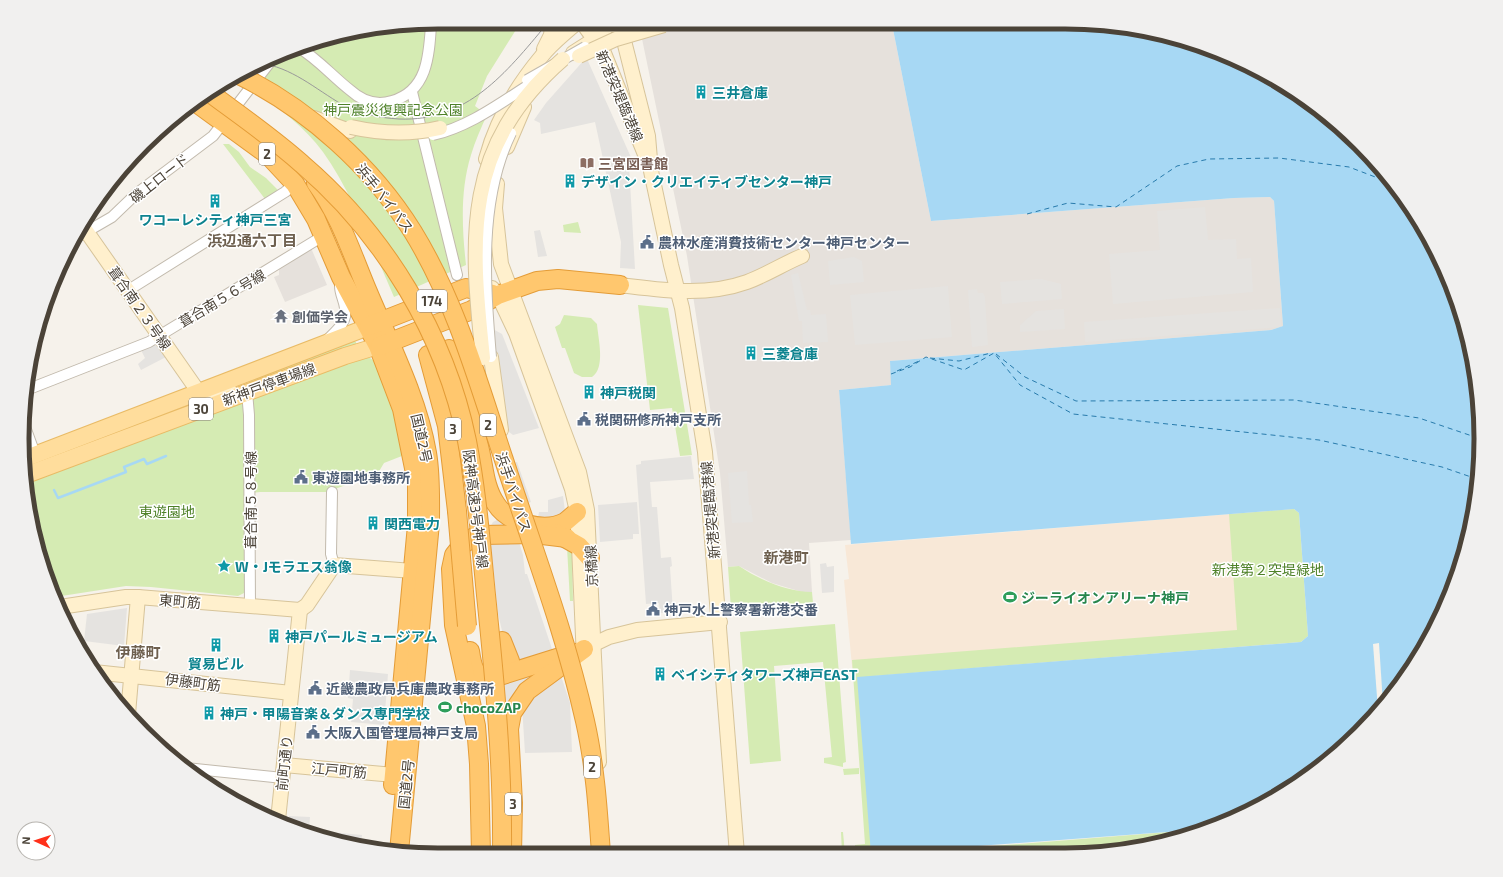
<svg xmlns="http://www.w3.org/2000/svg" width="1503" height="877" viewBox="0 0 1503 877" font-family="'Exo 2','Noto Sans JP',sans-serif">
<rect width="100%" height="100%" fill="#f6f2eb"/>
<!-- commercial -->
<polygon fill="#f8e8d7" points="1294,509 1308,636 853,677 844,580 849,579 845,545"/>
<!-- industrial -->
<g fill="#e6e1dc">
<polygon points="892,24 931,221 1234,198 1270,197 1274,201 1283,326 1271,330 890,361 892,385 839,390 851,540 809,543 812,592 802,592 772,583 739,566 728,567 720,473 687,256 641,34 638,25"/>
<polygon points="311,248 327,285 285,302 274,277 279,275 279,269"/>
</g>
<!-- green -->
<g fill="#d5ebb3">
<path d="M519,25L487,76L475,106L487,115C481,128 475,141 471,155C460,190 462,229 466,265L394,297C373,249 354,196 323,152C301,122 266,99 237,76L254,65L305,44L384,26Z"/>
<polygon points="223,144 229,144 239,152 250,167 266,178 278,190 265,199"/>
<polygon points="578,222 581,233 564,232 563,225"/>
<polygon points="638,305 668,308 692,455 680,456 672,408 650,410"/>
<path d="M564,315L591,318L597,324C598,338 606,368 592,377H582L574,373L565,348H562L555,327L560,324Z"/>
<polygon points="353,340 356,342 356,346 254,384 250,382 249,378 304,358 309,359"/>
<path d="M361,357L370,358L377,363L396,412L407,454L384,463L378,473L327,492H260L244,494V593L238,596L151,587L126,586L55,597C38,559 30,523 26,482Z"/>
<polygon points="1294,509 1299,513 1308,636 1301,642 875,676 888,854 866,854 865,850 858,851 858,854 855,853 855,845 865,844 852,660 1237,630 1229,514"/>
<polygon points="567,547 572,551 573,601 570,601"/>
<path d="M739,566C760,580 787,592 812,592L813,603L731,609L728,567Z"/>
<polygon points="835,624 846,762 843,763 843,767 824,763 824,758 832,757 823,662 774,666 781,761 750,764 740,632"/>
<polygon points="859,768 859,774 844,775 843,769"/>
<polygon points="1206,829 1198,833 1092,854 892,854"/>
<polygon points="841,832 843,832 845,854 842,854"/>
</g>
<!-- parking -->
<g fill="#e5e3e0">
<polygon points="585,59 587,59 634,164 629,165 635,269 620,268 621,242 595,122 541,134 540,123 534,120 546,103"/>
<polygon points="1205,207 1208,240 1236,239 1237,259 1251,258 1253,292 1113,304 1109,254 1160,250 1157,211"/>
<polygon points="540,230 547,256 538,257 534,231"/>
<polygon points="776,233 778,245 772,246 770,234"/>
<polygon points="854,257 862,261 864,282 830,285 828,261"/>
<polygon points="798,273 807,310 810,310 811,315 826,314 828,342 803,343 802,321 799,321 791,275"/>
<polygon points="1041,279 1061,284 1062,299 1002,304 1000,282"/>
<polygon points="948,286 952,337 855,345 850,295"/>
<polygon points="977,289 978,293 983,293 985,297 988,345 972,347 968,290"/>
<polygon points="1280,308 1281,327 1085,342 1084,322"/>
<polygon points="1064,309 1065,329 1020,332 1020,325 1036,311"/>
<polygon points="491,328 502,334 539,428 513,435 509,432"/>
<polygon points="155,341 166,357 141,370 138,364 145,358 140,348"/>
<polygon points="691,456 694,479 650,482 652,507 657,507 661,558 671,557 672,566 670,567 673,612 660,613 659,603 646,604 636,465 641,464 641,461"/>
<polygon points="517,462 531,502 526,504 504,466"/>
<polygon points="747,471 749,505 751,505 753,522 732,523 728,473"/>
<polygon points="563,496 565,511 557,518 538,518 539,512 548,512 548,500"/>
<polygon points="637,502 639,534 633,534 633,539 600,542 598,505"/>
<polygon points="497,520 502,520 515,529 523,555 525,574 527,574 570,703 572,752 525,753 522,706 517,687 504,712 497,644 504,639 498,614 489,529 493,522"/>
<polygon points="826,563 827,567 834,566 834,592 822,593 820,564"/>
<polygon points="127,608 124,646 84,641 87,614"/>
<polygon points="350,670 388,674 384,725 351,722 353,699 348,698"/>
<polygon points="289,816 310,817 309,830 362,835 361,844 304,833 288,825"/>
</g>
<!-- water -->
<polygon fill="#a7d8f4" points="1092,23 1198,44 1296,92 1359,144 1411,207 1449,279 1473,357 1481,438 1473,520 1449,598 1411,670 1359,733 1273,799 1207,829 871,854 857,677 1301,642 1308,636 1299,513 1294,509 851,544 839,390 891,385 890,361 1271,330 1283,326 1274,201 1270,197 1234,198 931,221 892,24"/>
<!-- pier -->
<polygon fill="#f6f2eb" points="1379,643 1383,704 1378,710 1373,644"/>
<g fill="none" stroke-linecap="round" stroke-linejoin="round">
<!-- stream -->
<polyline stroke="#a7d8f4" stroke-width="2.5" points="54,490 58,498 126,472 124,467 144,459 147,464 166,456"/>
<!-- ferry -->
<g stroke="#287bac" stroke-width="1" stroke-dasharray="5 4" stroke-linecap="butt">
<polyline points="1027,214 1068,203 1116,207 1177,166 1209,159 1279,158 1349,167 1391,183"/>
<polyline points="996,354 1025,377 1076,401 1294,400 1419,418 1481,439"/>
<polyline points="930,358 959,361 991,353"/>
<polyline points="897,371 919,361"/>
<polyline points="891,374 910,367 926,357 964,370 994,353 1020,385 1073,414 1319,440 1442,467 1477,479"/>
</g>
<!-- street casing -->
<g stroke="#c2baad" stroke-width="12">
<g id="street">
<path d="M298,47C318,59 332,76 350,90C362,101 376,106 392,101C427,91 429,57 431,25"/>
<polyline points="412,92 457,275"/>
<polyline points="74,239 112,217 136,194 213,136 274,57"/>
<polyline points="127,291 285,192 295,184"/>
<path d="M327,340C336,331 348,322 345,308C344,300 340,294 340,286"/>
<polyline points="29,389 149,342 323,236"/>
<polyline points="247,392 249,415 250,607"/>
<polyline points="24,424 35,454"/>
<polyline points="332,492 331,554 334,565"/>
<polyline points="186,768 283,778"/>
</g>
</g>
<!-- secondary casing -->
<g stroke="#d7c49a" stroke-width="16">
<g id="secondary">
<polyline points="584,25 604,53 646,157"/>
<polyline points="620,25 648,136 651,171 671,265 682,308 705,452 737,854"/>
<polyline points="544,49 551,35 552,25"/>
<polyline points="573,53 595,39 631,25"/>
<polyline points="314,118 350,131"/>
<polyline points="507,147 524,107"/>
<path d="M486,159C496,122 516,87 541,57C550,45 563,35 574,25"/>
<polyline points="497,184 495,208 501,264 579,472 587,510 599,762"/>
<path d="M82,225L200,394C210,401 220,394 230,391"/>
<path d="M620,285C662,290 705,297 747,282C766,275 783,264 802,256"/>
<polyline points="492,288 498,295 516,333 572,489 577,512 579,546 586,704"/>
<polyline points="491,357 501,430"/>
<polyline points="60,607 126,597 138,597 300,610"/>
<polyline points="300,610 307,605 334,565 413,571"/>
<polyline points="588,647 609,637 637,630 720,622"/>
<polyline points="94,672 291,693"/>
<polyline points="128,714 138,597"/>
<polyline points="284,765 394,775"/>
<polyline points="278,820 300,610"/>
</g>
</g>
<!-- primary casing -->
<g stroke="#e9bb66" stroke-width="18">
<g id="primary">
<polyline points="24,459 368,327"/>
<polyline points="26,475 345,356 378,346"/>
</g>
</g>
<!-- highway casing -->
<g stroke="#e49c37" stroke-width="20">
<g id="highway">
<polyline points="195,102 268,155 295,184 316,219 341,277 378,346 402,409 417,483 417,525 393,785"/>
<path d="M316,183C340,216 352,254 368,292C389,342 418,399 427,453C431,476 430,500 430,523L399,852"/>
<polyline points="369,326 466,288 493,294"/>
<polyline points="380,346 472,310 498,295 537,281 558,279 620,285"/>
<path d="M449,349C461,381 470,413 479,446C484,465 484,487 496,504C508,523 544,533 565,522C569,519 573,515 577,512"/>
<polyline points="428,355 447,426 457,511"/>
<polyline points="556,533 579,546 590,558"/>
<polyline points="502,641 510,661"/>
<path d="M470,651C472,665 474,678 490,679L563,656"/>
<polyline points="481,854 479,764 476,726 454,625 451,569 454,555 462,545 474,537 482,535 534,534 567,538"/>
<polyline points="512,854 513,803 509,729 512,713 527,691 584,649"/>
</g>
</g>
<!-- street -->
<use href="#street" stroke="#fff" stroke-width="10"/>
<!-- secondary -->
<use href="#secondary" stroke="#fff0cd" stroke-width="14"/>
<!-- primary -->
<use href="#primary" stroke="#ffdd9c" stroke-width="16"/>
<!-- highway -->
<use href="#highway" stroke="#ffc76e" stroke-width="18"/>
<!-- tram -->
<path stroke="#9a9a9a" stroke-width="1" d="M259,63C292,67 315,89 343,105C360,114 380,118 399,119C467,122 506,73 546,25"/>
<!-- street-bridge casing -->
<g stroke="#c2baad" stroke-width="12" stroke-linecap="butt">
<g id="street-bridge">
<polyline points="527,80 585,47"/>
<path d="M433,135C472,126 504,100 537,80"/>
<path d="M491,357C485,284 478,201 511,133"/>
</g>
</g>
<!-- secondary-bridge casing -->
<g stroke="#d7c49a" stroke-width="16" stroke-linecap="butt">
<g id="secondary-bridge">
<polyline points="611,25 624,25"/>
<polyline points="579,56 616,39 664,25"/>
<path d="M351,127C382,134 409,135 440,128"/>
<path d="M483,358C470,236 463,146 563,59"/>
</g>
</g>
<!-- highway-bridge casing -->
<g stroke="#e49c37" stroke-width="20" stroke-linecap="butt">
<g id="highway-bridge">
<path d="M239,75C308,109 372,166 413,232C456,302 478,382 504,460C532,546 565,632 585,721C595,765 598,810 601,854"/>
<path d="M210,93C241,116 273,138 302,164C385,235 445,334 467,441C477,492 481,544 486,595C495,682 503,767 502,854"/>
<polyline points="457,511 467,626"/>
</g>
</g>
<!-- street-bridge -->
<use href="#street-bridge" stroke="#fff" stroke-width="10"/>
<!-- secondary-bridge -->
<use href="#secondary-bridge" stroke="#fff0cd" stroke-width="14"/>
<!-- highway-bridge -->
<use href="#highway-bridge" stroke="#ffc76e" stroke-width="18"/>
</g>
<!-- icons -->
<defs>
<g id="building-bare" transform="scale(1.08)"><path d="M-4-6H4V6H1V3H-1V6H-4ZM-2.5-4.3h1.7v1.8h-1.7ZM.8-4.3h1.7v1.8H.8ZM-2.5-1h1.7V.8h-1.7ZM.8-1h1.7V.8H.8Z" fill="#0f9aa8" stroke="#fff" stroke-width="2.5" paint-order="stroke"/></g>
<g id="library-bare" transform="scale(1.08)"><path d="M-6-4Q-3-5.5-.7-3.5V5Q-3 3-6 4ZM6-4Q3-5.5 .7-3.5V5Q3 3 6 4Z" fill="#8d6e63" stroke="#fff" stroke-width="2.5" paint-order="stroke"/></g>
<g id="civic-bare" transform="scale(1.08)"><path d="M-.6-6.5H3V-4.5H.6V-3L4-1V1h2V6H-6V1h2V-1L-.6-3ZM-1.2 2.5V6h2.4V2.5Z" fill="#5c6f8a" stroke="#fff" stroke-width="2.5" paint-order="stroke"/></g>
<g id="temple-bare" transform="scale(1.08)"><path d="M0-6L5-2H3V0L6.5 2.5H4V6H1.5V3h-3V6H-4V2.5H-6.5L-3 0V-2H-5Z" fill="#6b7280" stroke="#fff" stroke-width="2.5" paint-order="stroke"/></g>
<g id="sight-bare" transform="scale(1.08)"><path d="M0-6L1.8-2.2L6-1.7L2.9 1.2L3.7 5.4L0 3.3L-3.7 5.4L-2.9 1.2L-6-1.7L-1.8-2.2Z" fill="#0f9aa8" stroke="#fff" stroke-width="2.5" paint-order="stroke"/></g>
<g id="stadium-bare" transform="scale(1.08)"><path d="M0-5a6.5 5 0 1 0 0 10a6.5 5 0 1 0 0-10ZM-3.5-1.8h7v3.6h-7Z" fill="#2e9e5b" stroke="#fff" stroke-width="2.5" paint-order="stroke"/></g>
</defs>
<g fill-rule="evenodd">
<use href="#building-bare" x="701" y="92"/>
<use href="#library-bare" x="587" y="163"/>
<use href="#building-bare" x="570" y="181"/>
<use href="#building-bare" x="215" y="201"/>
<use href="#civic-bare" x="647" y="242"/>
<use href="#temple-bare" x="281" y="316"/>
<use href="#building-bare" x="751" y="353"/>
<use href="#building-bare" x="589" y="392"/>
<use href="#civic-bare" x="584" y="419"/>
<use href="#civic-bare" x="301" y="477"/>
<use href="#building-bare" x="373" y="523"/>
<use href="#sight-bare" x="224" y="566"/>
<use href="#stadium-bare" x="1010" y="597"/>
<use href="#civic-bare" x="653" y="609"/>
<use href="#building-bare" x="274" y="636"/>
<use href="#building-bare" x="216" y="645"/>
<use href="#building-bare" x="660" y="674"/>
<use href="#civic-bare" x="315" y="688"/>
<use href="#stadium-bare" x="445" y="707"/>
<use href="#building-bare" x="209" y="713"/>
<use href="#civic-bare" x="313" y="732"/>
</g>
<g text-anchor="middle" dominant-baseline="central" stroke-width="3" stroke-linejoin="round" paint-order="stroke">
<!-- shield labels -->
<g fill="#fff" stroke="#817b74" stroke-width="1">
<rect x="259" y="143" width="16" height="22" rx="3"/>
<rect x="417" y="290" width="30" height="22" rx="3"/>
<rect x="189" y="398" width="24" height="22" rx="3"/>
<rect x="480" y="414" width="16" height="22" rx="3"/>
<rect x="445" y="418" width="16" height="22" rx="3"/>
<rect x="584" y="756" width="16" height="22" rx="3"/>
<rect x="505" y="793" width="16" height="22" rx="3"/>
</g>
<g font-size="13" font-weight="bold" fill="#4b4338">
<text x="267" y="154">2</text>
<text x="432" y="301">174</text>
<text x="201" y="409">30</text>
<text x="488" y="425">2</text>
<text x="453" y="429">3</text>
<text x="592" y="767">2</text>
<text x="513" y="804">3</text>
</g>
<!-- culture labels -->
<g font-size="14" font-weight="bold" fill="#0d838f" stroke="#fff" text-anchor="start">
<text x="712" y="92">三井倉庫</text>
<text x="581" y="181">デザイン・クリエイティブセンター神戸</text>
<text x="215" y="219" text-anchor="middle">ワコーレシティ神戸三宮</text>
<text x="762" y="353">三菱倉庫</text>
<text x="600" y="392">神戸税関</text>
<text x="384" y="523">関西電力</text>
<text x="235" y="566">W・Jモラエス翁像</text>
<text x="285" y="636">神戸パールミュージアム</text>
<text x="216" y="663" text-anchor="middle">貿易ビル</text>
<text x="671" y="674">ベイシティタワーズ神戸EAST</text>
<text x="220" y="713">神戸・甲陽音楽＆ダンス専門学校</text>
</g>
<!-- street labels -->
<g font-size="14" fill="#4b4338" stroke="#fff">
<text transform="translate(620 96) rotate(67)">新港突堤臨港線</text>
<text transform="translate(159 178) rotate(-38)">磯上ロード</text>
<text transform="translate(385 198) rotate(52)">浜手バイパス</text>
<text transform="translate(222 298) rotate(-31)">葺合南５６号線</text>
<text transform="translate(140 308) rotate(55)">葺合南２３号線</text>
<text transform="translate(269 384) rotate(-20)">新神戸停車場線</text>
<text transform="translate(422 438) rotate(77)">国道2号</text>
<text transform="translate(514 492) rotate(72)">浜手バイパス</text>
<text transform="translate(250 500) rotate(-90)">葺合南５８号線</text>
<text transform="translate(476 509) rotate(83)">阪神高速3号神戸線</text>
<text transform="translate(710 510) rotate(-95)">新港突堤臨港線</text>
<text transform="translate(591 566) rotate(-93)">京橋線</text>
<text transform="translate(180 601) rotate(5)">東町筋</text>
<text transform="translate(193 682) rotate(7)">伊藤町筋</text>
<text transform="translate(284 763) rotate(-84)">前町通り</text>
<text transform="translate(339 770) rotate(5)">江戸町筋</text>
<text transform="translate(406 784) rotate(-84)">国道2号</text>
</g>
<!-- park labels -->
<g font-size="14" fill="#4e8128" stroke="#fff">
<text x="393" y="109">神戸震災復興記念公園</text>
<text x="167" y="511">東遊園地</text>
<text x="1268" y="569">新港第２突堤緑地</text>
</g>
<!-- education labels -->
<g font-size="14" font-weight="bold" fill="#785e54" stroke="#fff" text-anchor="start">
<text x="598" y="163">三宮図書館</text>
</g>
<!-- service labels -->
<g font-size="14" font-weight="bold" fill="#4e5e75" stroke="#fff" text-anchor="start">
<text x="658" y="242">農林水産消費技術センター神戸センター</text>
<text x="595" y="419">税関研修所神戸支所</text>
<text x="312" y="477">東遊園地事務所</text>
<text x="664" y="609">神戸水上警察署新港交番</text>
<text x="326" y="688">近畿農政局兵庫農政事務所</text>
<text x="324" y="732">大阪入国管理局神戸支局</text>
</g>
<!-- worship labels -->
<g font-size="14" font-weight="bold" fill="#5b616d" stroke="#fff" text-anchor="start">
<text x="292" y="316">創価学会</text>
</g>
<!-- leisure labels -->
<g font-size="14" font-weight="bold" fill="#27864d" stroke="#fff" text-anchor="start">
<text x="1021" y="597">ジーライオンアリーナ神戸</text>
<text x="456" y="707">chocoZAP</text>
</g>
<!-- neighbourhood labels -->
<g font-size="15" font-weight="bold" fill="#6e604f" stroke="#fff">
<text x="252" y="240">浜辺通六丁目</text>
<text x="786" y="557">新港町</text>
<text x="138" y="652">伊藤町</text>
</g>
</g>
<!-- crop -->
<path d="M0 0H1503V877H0ZM438 29H1065A409 409 0 0 1 1474 438V439A409 409 0 0 1 1065 848H438A409 409 0 0 1 29 439V438A409 409 0 0 1 438 29Z" fill="#f1f0ef" fill-rule="evenodd"/>
<path fill="none" stroke="#4b4338" stroke-width="5" d="M438 29H1065A409 409 0 0 1 1474 438V439A409 409 0 0 1 1065 848H438A409 409 0 0 1 29 439V438A409 409 0 0 1 438 29Z"/>
<!-- north arrow -->
<g transform="translate(36 841) rotate(273)"><circle r="19" fill="#ffffff" stroke="#b7b4af"/>
<path d="M0-3L7 15L0 10L-7 15Z" fill="#ff301a"/>
<text y="-6" font-size="11" font-weight="bold" text-anchor="middle" fill="#4b4338">N</text>
</g>
</svg>
